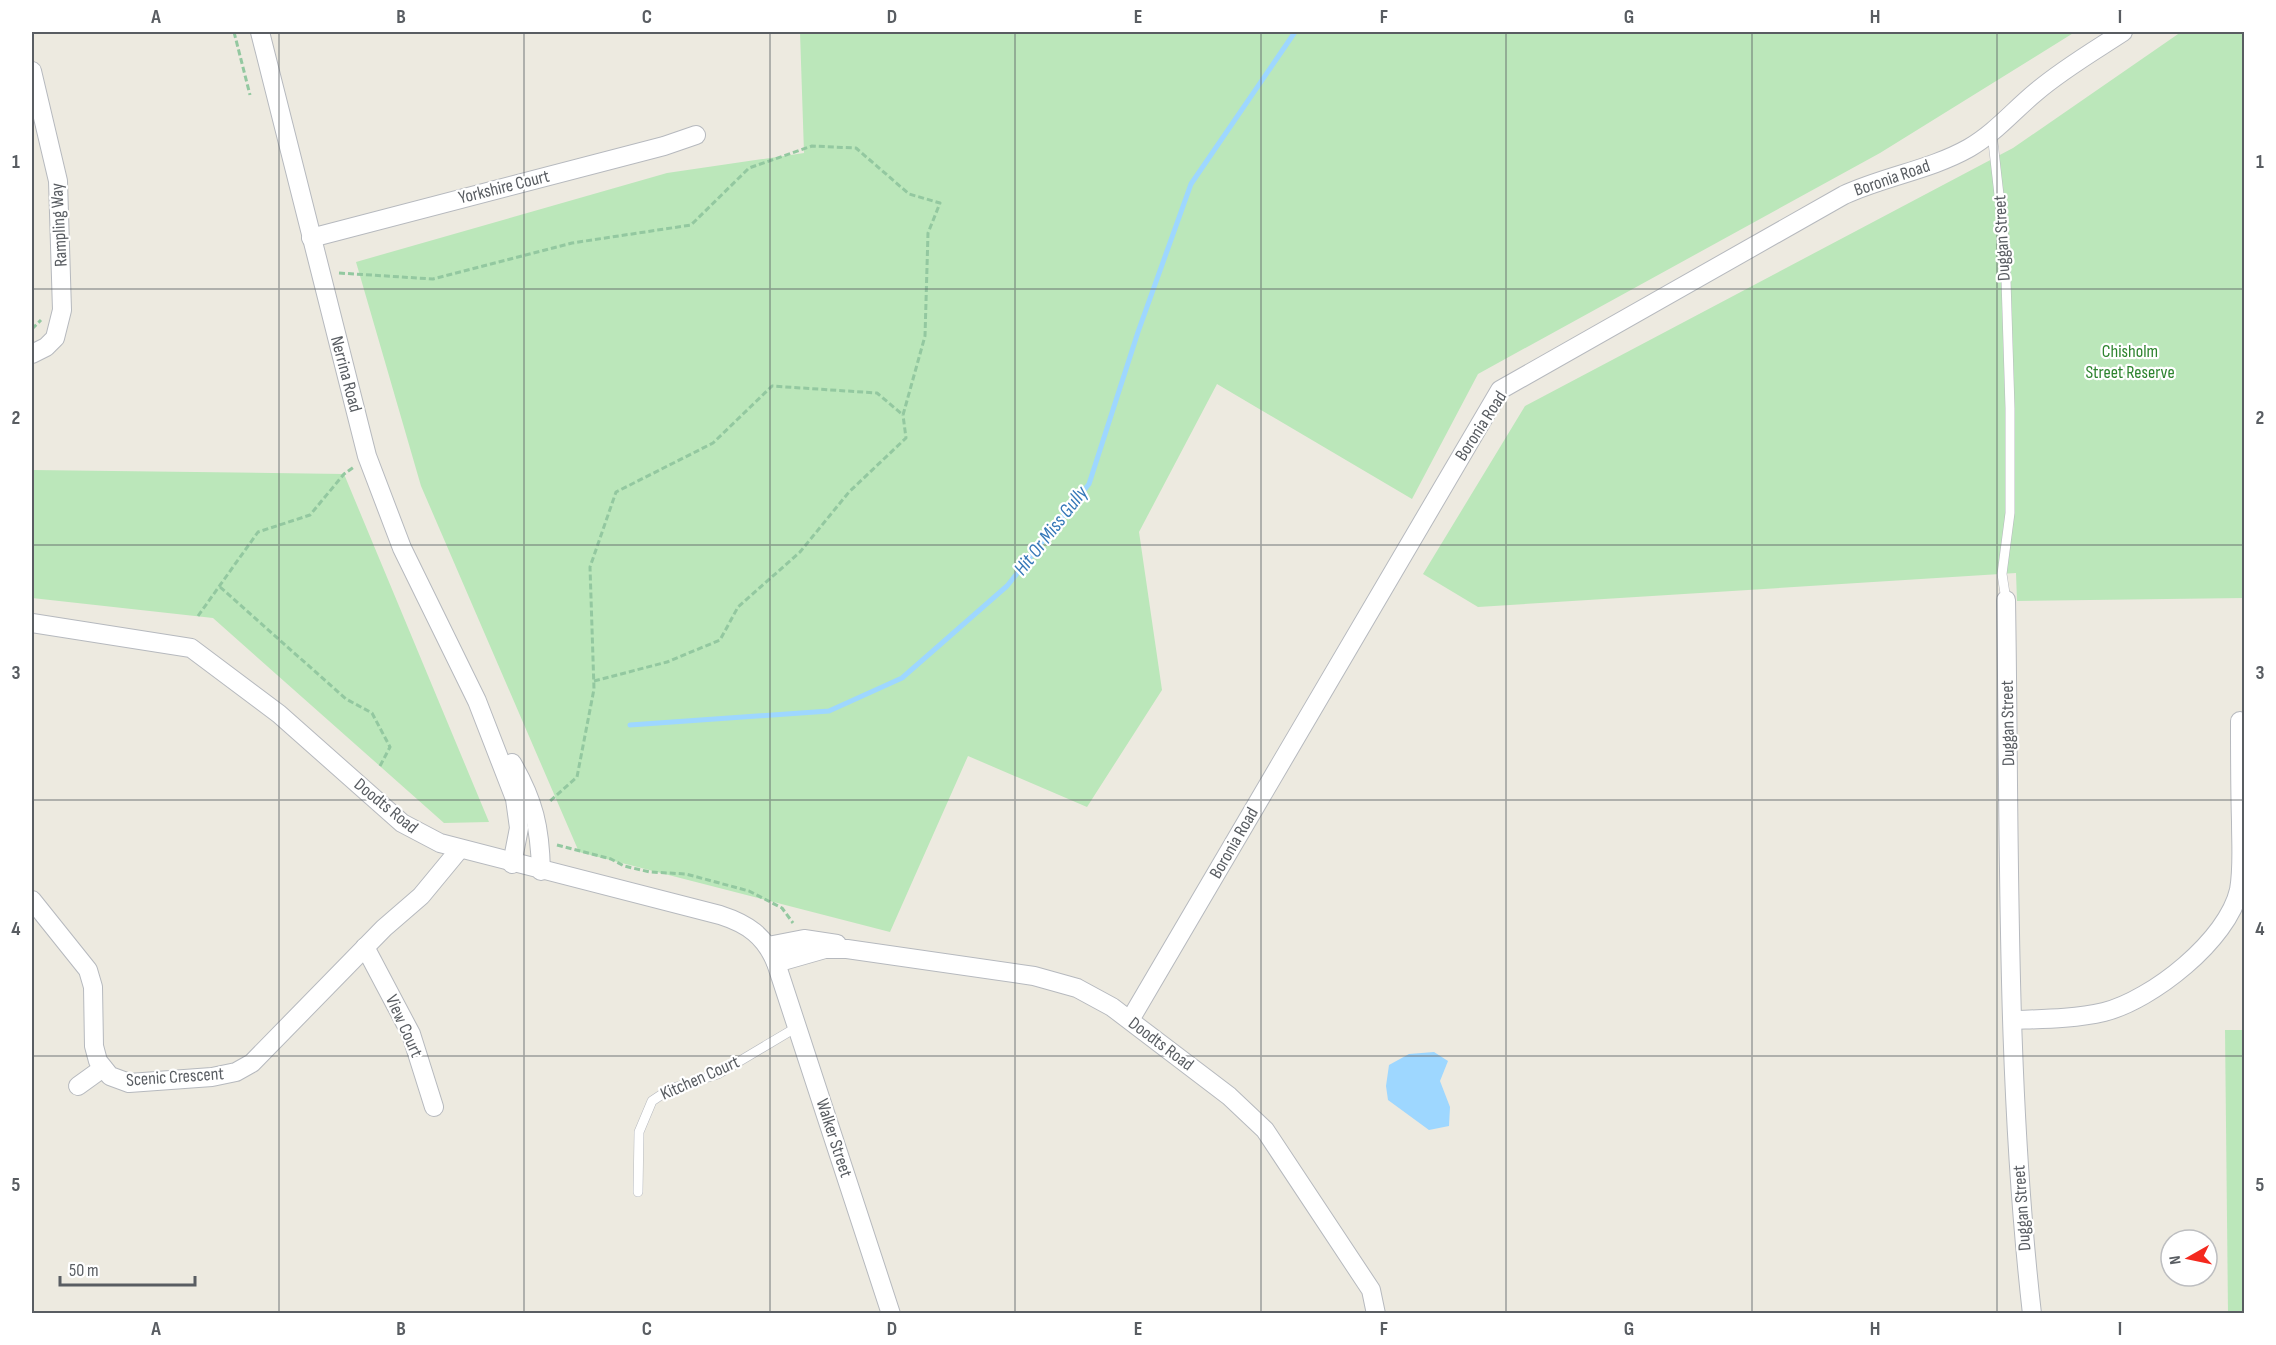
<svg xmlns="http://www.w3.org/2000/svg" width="2276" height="1345" viewBox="0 0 2276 1345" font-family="'Sofia Sans Condensed',sans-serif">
<rect width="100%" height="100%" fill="#edeae0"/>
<!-- green -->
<g fill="#bbe7ba">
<polygon points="800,32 2075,32 1880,153 1478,374 1412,499 1217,384 1139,532 1162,690 1087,807 968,756 890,932 579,852 421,486 356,262 667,173 804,153"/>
<polygon points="2181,32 2244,32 2244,598 2017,601 2016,573 1478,607 1423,574 1525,406 2013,148"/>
<polygon points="32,470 344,474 489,822 444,823 213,618 32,598"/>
<polygon points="2225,1030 2244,1030 2244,1313 2228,1313"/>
</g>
<!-- water -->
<polygon fill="#9ed7ff" points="1434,1052 1448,1061 1440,1081 1450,1107 1449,1126 1429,1130 1388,1100 1386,1086 1389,1065 1409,1054"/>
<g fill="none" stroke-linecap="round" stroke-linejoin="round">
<!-- stream -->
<polyline stroke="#9ed7ff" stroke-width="5" points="630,725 829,711 902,678 1007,586 1089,484 1138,332 1191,184 1295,32"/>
<!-- service casing -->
<g stroke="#b6b9be" stroke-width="10">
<g id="service">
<polyline points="1992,133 2005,248 2010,408 2010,513 2002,574 2006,600"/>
<polyline points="638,1192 639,1132 652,1101 670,1089 718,1074 797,1027"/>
</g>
</g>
<!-- minor casing -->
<g stroke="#b6b9be" stroke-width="20">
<g id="minor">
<polyline points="260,32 367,456 402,548 477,701 515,799 519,828 512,864"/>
<polyline points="32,71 58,181 62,310 55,338 46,347 32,354"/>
<polyline points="311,238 664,146 696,135"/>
<path d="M2006,600C2010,838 2005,1077 2032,1314"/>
<path d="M32,623L191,648L279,714L402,823L440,843L720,915C748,924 765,936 776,963L891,1314"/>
<path d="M512,763C534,801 540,827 541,871"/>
<polyline points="32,900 88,970 93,987 94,1046 98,1061 110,1076 129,1083 212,1077 236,1072 252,1063 384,928 421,896 459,850"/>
<polyline points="768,946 804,939 837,944"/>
<polyline points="365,947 411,1034 434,1107"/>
<polyline points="776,963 825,949 847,949 1034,976 1077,988 1112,1007 1229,1096 1265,1130 1371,1290 1376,1314"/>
<path d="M1130,1020L1500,390L1844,195C1885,176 1930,170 1969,148C1995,133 2013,111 2036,92C2063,69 2094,51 2123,32"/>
<path d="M2013,1020C2042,1019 2075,1019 2104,1012C2152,1000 2228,940 2239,890C2243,868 2241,845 2241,822C2240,788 2240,755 2240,721"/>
<polyline points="78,1086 103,1068"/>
</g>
</g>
<!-- path -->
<g stroke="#93c8a0" stroke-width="3" stroke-dasharray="6 3" stroke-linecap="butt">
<polyline points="234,32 250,95"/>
<polyline points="339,273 433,279 572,243 691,225 749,168 812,146 856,148 909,194 940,203 928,233 925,336 903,415 877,393 772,386 713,443 616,492 590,567 594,689 577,777 549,802"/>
<polyline points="32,329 41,320"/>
<polyline points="220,587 346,699 372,713 390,747 380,766"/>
<polyline points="198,616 258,532 310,515 344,474 354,467"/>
<polyline points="594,681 667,662 720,640 738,607 800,552 849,492 906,438 903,415"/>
<polyline points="557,845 611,859 624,866 650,872 686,874 749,891 782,908 793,923"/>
</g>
<!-- service -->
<use href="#service" stroke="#fff" stroke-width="9"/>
<!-- minor -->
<use href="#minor" stroke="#fff" stroke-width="18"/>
</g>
<!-- grid -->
<path fill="none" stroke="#595d62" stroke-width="1.5" stroke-opacity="0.55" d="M279,32V1314M524,32V1314M770,32V1314M1015,32V1314M1261,32V1314M1506,32V1314M1752,32V1314M1997,32V1314M32,289H2244M32,545H2244M32,800H2244M32,1056H2244"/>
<g text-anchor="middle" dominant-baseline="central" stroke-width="4.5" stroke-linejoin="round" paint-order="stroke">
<!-- street labels -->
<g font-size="18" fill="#595d62" stroke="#fff">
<text transform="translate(1892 178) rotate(-19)">Boronia Road</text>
<text transform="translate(504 187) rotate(-14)">Yorkshire Court</text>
<text transform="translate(59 225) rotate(-93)">Rampling Way</text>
<text transform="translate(2002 238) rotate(-93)">Duggan Street</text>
<text transform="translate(346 374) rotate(75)">Nerrina Road</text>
<text transform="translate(1481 426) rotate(-57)">Boronia Road</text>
<text transform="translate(2008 723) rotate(-91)">Duggan Street</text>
<text transform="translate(386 806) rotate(39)">Doodts Road</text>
<text transform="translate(1234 843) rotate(-60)">Boronia Road</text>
<text transform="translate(404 1026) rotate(66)">View Court</text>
<text transform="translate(1161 1044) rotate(37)">Doodts Road</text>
<text transform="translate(175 1077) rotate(-4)">Scenic Crescent</text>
<text transform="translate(700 1078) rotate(-24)">Kitchen Court</text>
<text transform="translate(834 1138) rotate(72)">Walker Street</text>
<text transform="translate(2022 1208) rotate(-94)">Duggan Street</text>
</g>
<!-- park labels -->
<g font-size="18" fill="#2e842f" stroke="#fff">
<text x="2130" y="351">Chisholm<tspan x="2130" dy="21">Street Reserve</tspan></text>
</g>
<!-- water labels -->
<g font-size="20" font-style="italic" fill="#3578b8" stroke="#fff">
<text transform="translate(1051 531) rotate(-52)">Hit Or Miss Gully</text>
</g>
</g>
<!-- border -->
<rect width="2276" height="1345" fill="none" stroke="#ffffff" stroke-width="66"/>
<!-- north arrow -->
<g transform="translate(2189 1258) rotate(261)"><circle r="28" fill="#ffffff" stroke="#bdbec0" stroke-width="1.5"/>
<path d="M0-4.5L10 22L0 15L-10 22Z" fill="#f4291e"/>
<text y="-9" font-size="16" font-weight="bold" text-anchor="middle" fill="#595d62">N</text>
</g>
<!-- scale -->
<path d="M60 1276v9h135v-9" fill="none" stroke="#595d62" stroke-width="3"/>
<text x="69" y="1276" font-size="18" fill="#595d62" stroke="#ffffff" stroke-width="4.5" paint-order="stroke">50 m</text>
<rect x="33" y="33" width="2210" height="1279" fill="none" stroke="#595d62" stroke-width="2"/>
<g font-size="20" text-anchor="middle" font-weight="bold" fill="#595d62">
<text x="156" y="23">A</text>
<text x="401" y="23">B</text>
<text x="647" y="23">C</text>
<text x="892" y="23">D</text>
<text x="1138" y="23">E</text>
<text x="1384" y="23">F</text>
<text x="1629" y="23">G</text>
<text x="1875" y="23">H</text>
<text x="2120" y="23">I</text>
<text x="16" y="168">1</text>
<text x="2260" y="168">1</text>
<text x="16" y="424">2</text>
<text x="2260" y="424">2</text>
<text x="16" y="679">3</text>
<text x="2260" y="679">3</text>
<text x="16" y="935">4</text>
<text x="2260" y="935">4</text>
<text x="16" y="1191">5</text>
<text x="2260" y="1191">5</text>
<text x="156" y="1335">A</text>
<text x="401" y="1335">B</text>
<text x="647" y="1335">C</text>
<text x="892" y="1335">D</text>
<text x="1138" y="1335">E</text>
<text x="1384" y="1335">F</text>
<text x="1629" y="1335">G</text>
<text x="1875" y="1335">H</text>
<text x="2120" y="1335">I</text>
</g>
</svg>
